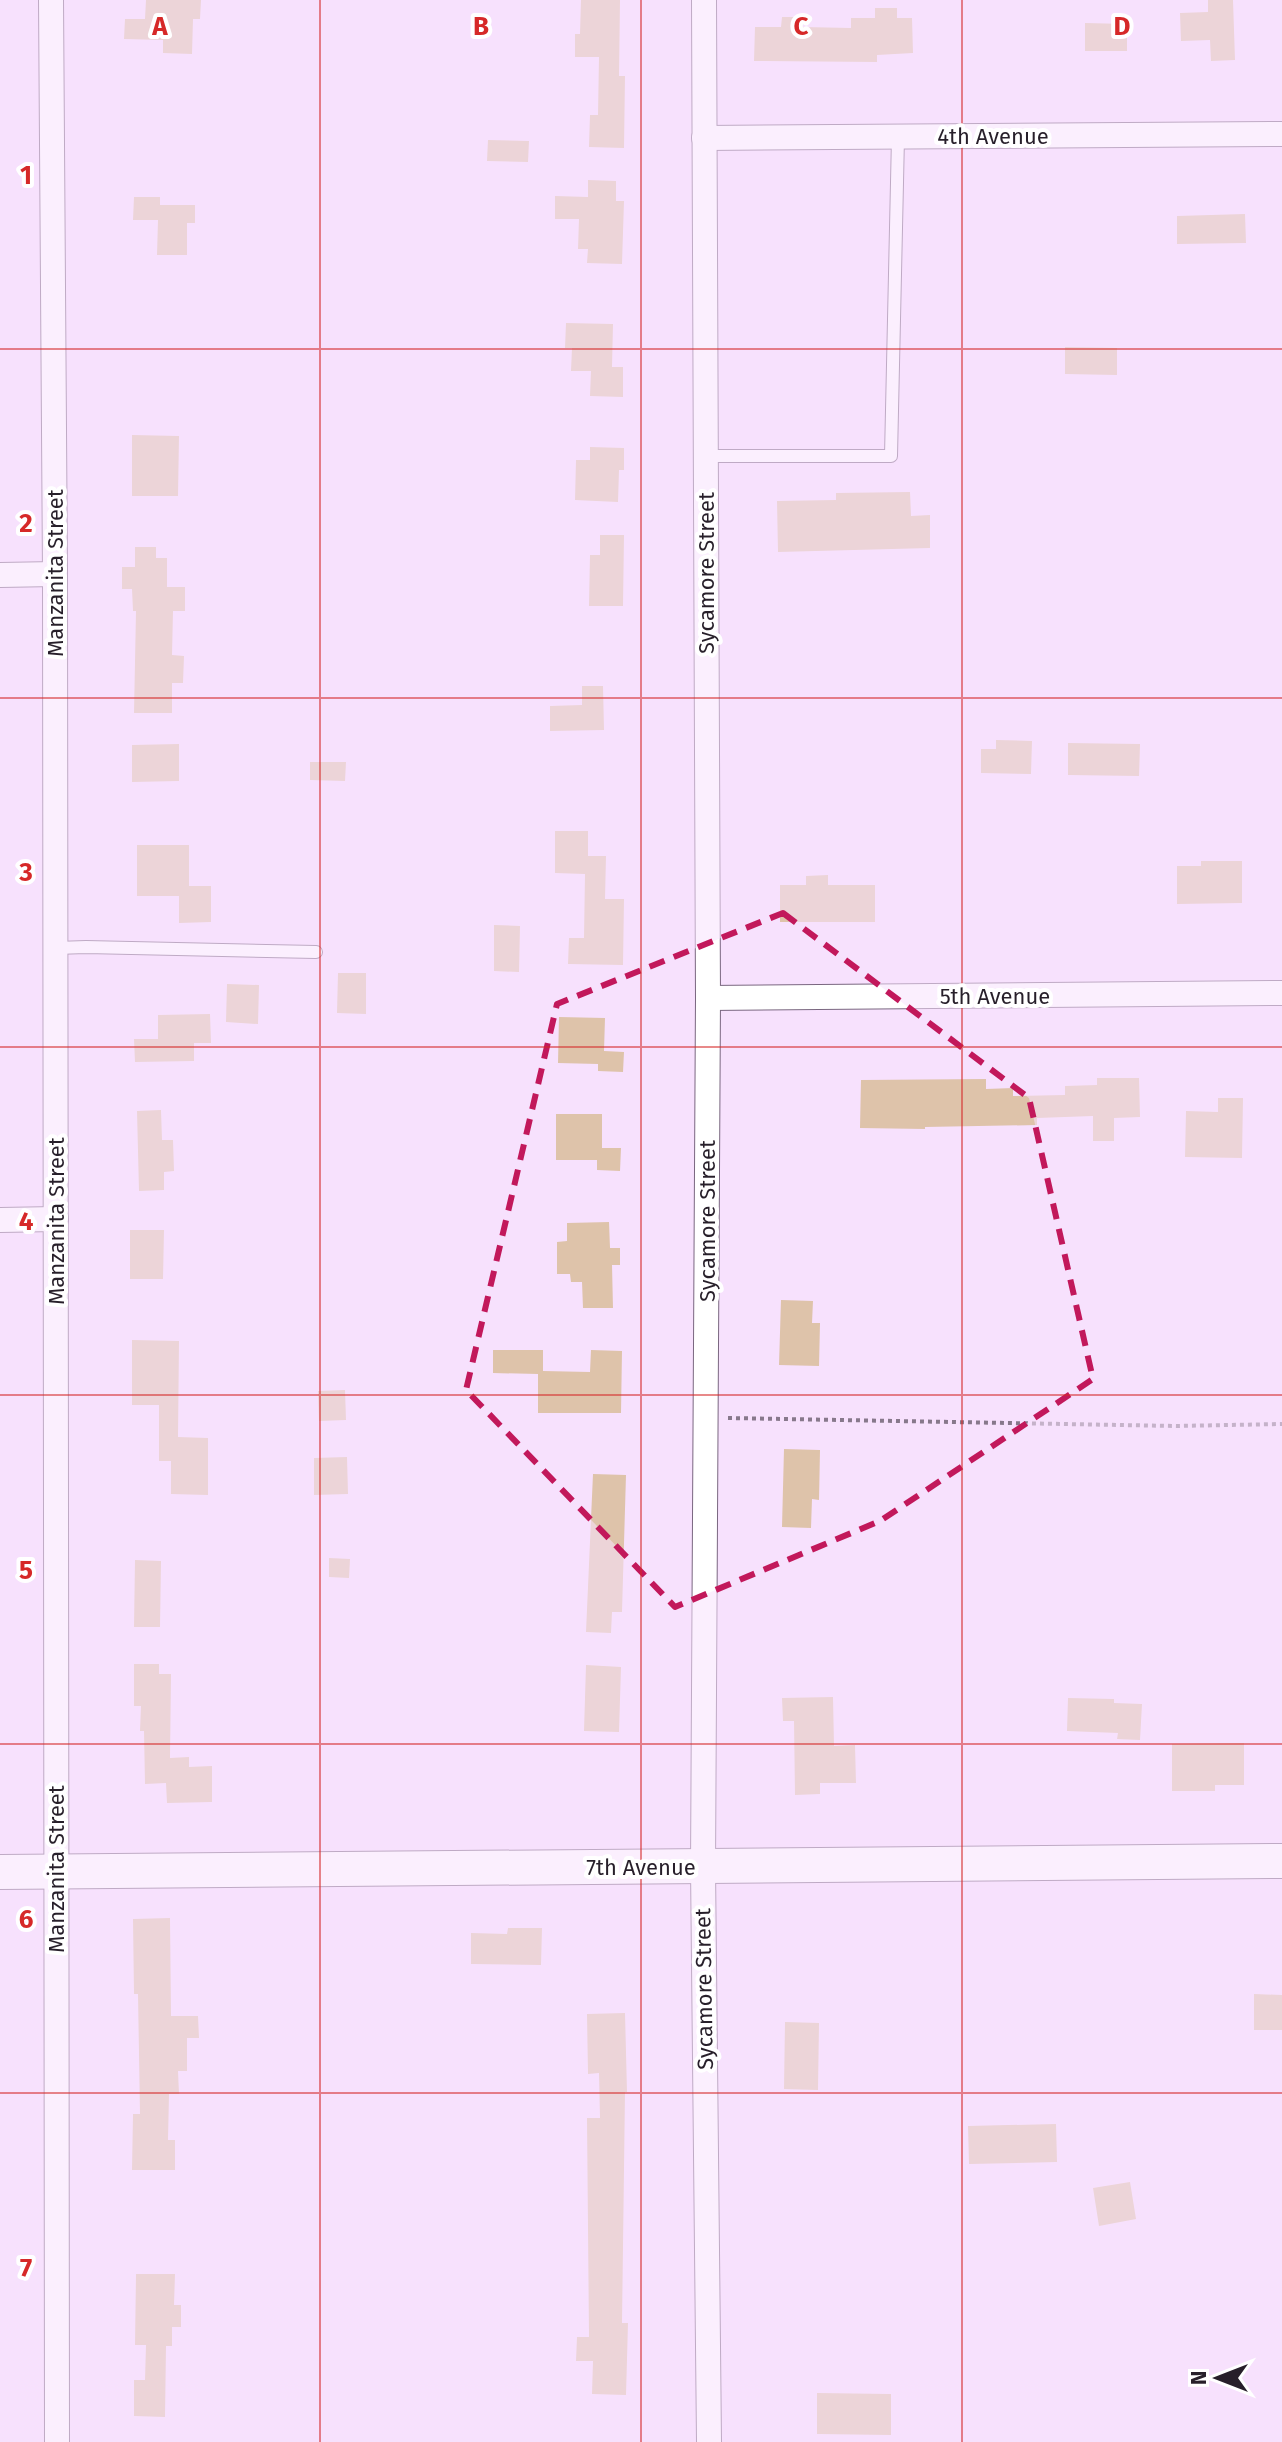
<svg xmlns="http://www.w3.org/2000/svg" width="1282" height="2442" viewBox="0 0 1282 2442" font-family="'Fira Sans',sans-serif">
<rect width="100%" height="100%" fill="#f7e1fd"/>
<!-- building -->
<g fill="#dec3aa">
<polygon points="146,0 201,0 200,19 193,19 192,54 163,53 163,40 124,39 125,19 145,19"/>
<polygon points="581,0 620,0 619,76 625,76 624,148 589,147 590,115 598,115 599,57 575,57 575,34 580,34"/>
<polygon points="1208,0 1233,0 1235,60 1211,61 1210,40 1181,41 1180,13 1208,12"/>
<polygon points="875,8 897,8 897,18 912,18 913,53 877,55 877,62 754,61 755,27 781,27 782,17 803,17 803,27 851,28 851,18 875,18"/>
<polygon points="1085,23 1127,24 1127,51 1085,51"/>
<polygon points="488,140 529,141 528,162 487,161"/>
<polygon points="588,180 616,181 616,201 624,201 622,264 587,263 588,249 578,249 579,219 555,219 555,196 588,197"/>
<polygon points="134,197 160,197 160,205 195,205 195,223 187,223 187,255 157,255 158,220 133,220"/>
<polygon points="1245,214 1246,243 1177,244 1177,216"/>
<polygon points="566,323 613,324 612,367 623,367 623,397 590,396 591,371 571,371 572,348 565,348"/>
<polygon points="1065,347 1117,348 1117,375 1065,374"/>
<polygon points="132,435 179,436 178,496 132,496"/>
<polygon points="590,447 624,448 624,470 619,470 618,502 575,500 576,460 590,460"/>
<polygon points="910,492 911,516 930,515 930,548 778,552 777,501 836,500 836,493"/>
<polygon points="600,535 624,535 623,606 589,606 590,555 600,555"/>
<polygon points="135,547 156,547 156,558 167,558 167,587 185,587 185,611 173,611 172,655 184,656 183,683 172,683 172,713 134,713 136,611 133,611 132,589 122,589 122,567 135,567"/>
<polygon points="582,686 603,686 604,730 550,731 550,706 582,705"/>
<polygon points="996,740 1032,741 1031,774 981,773 981,749 996,749"/>
<polygon points="1068,743 1140,744 1139,776 1068,775"/>
<polygon points="179,744 179,781 132,782 132,745"/>
<polygon points="310,762 346,762 345,781 310,780"/>
<polygon points="555,831 588,831 588,856 606,856 605,899 624,899 623,965 568,964 569,938 584,938 585,874 555,873"/>
<polygon points="137,845 189,845 189,886 211,886 211,922 179,923 179,896 137,896"/>
<polygon points="1201,861 1242,861 1242,903 1177,904 1177,866 1201,866"/>
<polygon points="828,875 828,885 875,885 875,922 780,922 780,885 806,885 806,876"/>
<polygon points="494,925 520,926 519,972 494,971"/>
<polygon points="338,973 366,973 366,1014 337,1013"/>
<polygon points="227,984 259,985 258,1024 226,1022"/>
<polygon points="210,1014 211,1043 194,1043 194,1061 135,1062 134,1039 158,1039 158,1015"/>
<polygon points="559,1017 605,1018 604,1051 624,1052 623,1072 598,1071 598,1064 558,1063"/>
<polygon points="1097,1078 1139,1078 1140,1117 1114,1118 1114,1141 1093,1141 1093,1116 1037,1118 1037,1125 925,1127 925,1129 860,1128 861,1080 986,1079 986,1089 1013,1088 1013,1096 1065,1095 1065,1086 1097,1085"/>
<polygon points="1218,1098 1243,1098 1242,1158 1185,1157 1186,1111 1218,1112"/>
<polygon points="161,1110 162,1140 173,1140 174,1171 164,1172 164,1190 139,1191 137,1111"/>
<polygon points="556,1114 602,1114 602,1148 621,1148 620,1171 597,1170 597,1160 556,1160"/>
<polygon points="609,1222 610,1248 620,1248 620,1265 612,1265 613,1308 583,1308 582,1282 571,1282 570,1274 557,1274 557,1242 567,1241 567,1223"/>
<polygon points="130,1230 164,1230 163,1279 130,1279"/>
<polygon points="781,1300 813,1301 812,1323 820,1323 819,1366 779,1365"/>
<polygon points="132,1340 179,1341 178,1437 208,1438 208,1495 171,1494 171,1461 159,1461 159,1405 132,1405"/>
<polygon points="493,1350 543,1350 543,1371 590,1372 591,1350 622,1351 621,1413 538,1413 538,1374 493,1373"/>
<polygon points="345,1390 346,1420 319,1421 318,1391"/>
<polygon points="784,1449 820,1450 819,1500 812,1499 811,1528 782,1527"/>
<polygon points="347,1457 348,1494 314,1495 314,1458"/>
<polygon points="593,1474 626,1475 622,1612 612,1612 611,1633 586,1632"/>
<polygon points="329,1558 350,1559 349,1578 329,1577"/>
<polygon points="135,1560 161,1561 160,1627 134,1627"/>
<polygon points="134,1664 159,1664 159,1674 171,1674 170,1758 189,1757 189,1767 212,1766 212,1802 167,1803 166,1783 145,1784 144,1731 140,1731 141,1706 134,1706"/>
<polygon points="586,1665 621,1667 619,1732 584,1731"/>
<polygon points="833,1697 834,1746 855,1745 856,1783 820,1783 820,1794 795,1795 794,1721 783,1721 782,1698"/>
<polygon points="1068,1698 1114,1699 1114,1703 1142,1704 1140,1740 1117,1739 1118,1733 1067,1731"/>
<polygon points="1244,1743 1244,1785 1215,1785 1215,1791 1172,1791 1172,1744"/>
<polygon points="170,1918 171,2016 198,2016 199,2038 187,2038 187,2071 178,2071 179,2094 169,2094 168,2140 175,2140 175,2170 132,2170 133,2114 140,2114 138,1994 134,1994 133,1919"/>
<polygon points="508,1928 542,1928 541,1965 471,1964 471,1933 507,1934"/>
<polygon points="1254,1994 1282,1995 1282,2030 1254,2030"/>
<polygon points="625,2013 627,2092 625,2092 622,2323 628,2323 626,2395 592,2394 593,2361 576,2361 577,2337 589,2337 587,2118 600,2118 599,2073 588,2074 587,2014"/>
<polygon points="785,2022 819,2023 818,2090 784,2089"/>
<polygon points="1056,2124 1057,2162 969,2164 968,2126"/>
<polygon points="1130,2182 1136,2219 1099,2226 1093,2188"/>
<polygon points="136,2274 175,2274 174,2305 181,2305 181,2327 172,2327 172,2346 166,2346 165,2417 134,2416 134,2380 145,2380 146,2345 135,2345"/>
<polygon points="817,2393 891,2394 891,2435 817,2434"/>
</g>
<g fill="none" stroke-linecap="round" stroke-linejoin="round">
<!-- lane casing -->
<g stroke="#7a6780" stroke-width="14">
<g id="lane">
<polyline points="706,456 891,456 898,137"/>
<polyline points="56,948 86,947 316,952"/>
</g>
</g>
<!-- street casing -->
<g stroke="#7a6780" stroke-width="26">
<g id="street">
<polyline points="51,0 55,574 57,2442"/>
<polyline points="704,0 708,998 703,1867 709,2442"/>
<polyline points="704,138 1282,134"/>
<polyline points="0,575 55,574"/>
<polyline points="708,998 1282,993"/>
<polyline points="0,1220 56,1219"/>
</g>
</g>
<!-- secondary casing -->
<g stroke="#7a6780" stroke-width="36">
<polyline id="secondary" points="0,1872 1282,1861"/>
</g>
<!-- path -->
<polyline stroke="#87788b" stroke-width="4" stroke-dasharray="4 4" stroke-linecap="butt" points="728,1418 1176,1426 1282,1424"/>
<!-- lane -->
<use href="#lane" stroke="#fff" stroke-width="12"/>
<!-- street -->
<use href="#street" stroke="#fff" stroke-width="24"/>
<!-- secondary -->
<use href="#secondary" stroke="#fff" stroke-width="34"/>
</g>
<!-- marked area -->
<path d="M0 0H1282V2442H0ZM783,913L1029,1098L1093,1379L880,1521L675,1607L466,1390L557,1004Z" fill="#f7e1fd" fill-opacity=".55" fill-rule="evenodd"/>
<path fill="none" stroke="#c2185b" stroke-width="6" stroke-dasharray="16 10" stroke-linejoin="round" d="M783,913L1029,1098L1093,1379L880,1521L675,1607L466,1390L557,1004Z"/>
<!-- grid -->
<path fill="none" stroke="#d62828" stroke-width="2" stroke-opacity="0.55" d="M320,0V2442M641,0V2442M962,0V2442M0,349H1282M0,698H1282M0,1047H1282M0,1395H1282M0,1744H1282M0,2093H1282"/>
<g text-anchor="middle" dominant-baseline="central" stroke-width="8" stroke-linejoin="round" paint-order="stroke">
<!-- street labels -->
<g font-size="22" fill="#271f2a" stroke="#fff">
<text x="993" y="136">4th Avenue</text>
<text transform="translate(55 573) rotate(-90)">Manzanita Street</text>
<text transform="translate(706 573) rotate(-90)">Sycamore Street</text>
<text x="995" y="996">5th Avenue</text>
<text transform="translate(56 1221) rotate(-90)">Manzanita Street</text>
<text transform="translate(707 1221) rotate(-90)">Sycamore Street</text>
<text x="641" y="1867">7th Avenue</text>
<text transform="translate(56 1869) rotate(-90)">Manzanita Street</text>
<text transform="translate(704 1989) rotate(-91)">Sycamore Street</text>
</g>
</g>
<g font-size="26" text-anchor="middle" font-weight="bold" fill="#d62828" stroke="#fff" stroke-width="8" stroke-linejoin="round" paint-order="stroke">
<text x="160" y="35">A</text>
<text x="481" y="35">B</text>
<text x="801" y="35">C</text>
<text x="1122" y="35">D</text>
<text x="26" y="184">1</text>
<text x="26" y="532">2</text>
<text x="26" y="881">3</text>
<text x="26" y="1230">4</text>
<text x="26" y="1579">5</text>
<text x="26" y="1928">6</text>
<text x="26" y="2277">7</text>
</g>
<!-- north arrow -->
<g transform="translate(1218 2378) rotate(270)" stroke="#ffffff" stroke-width="6" paint-order="stroke">
<path d="M0-6L14 30L0 20L-14 30Z" fill="#271f2a"/>
<text y="-12" font-size="22" font-weight="bold" text-anchor="middle" fill="#271f2a">N</text>
</g>
</svg>
